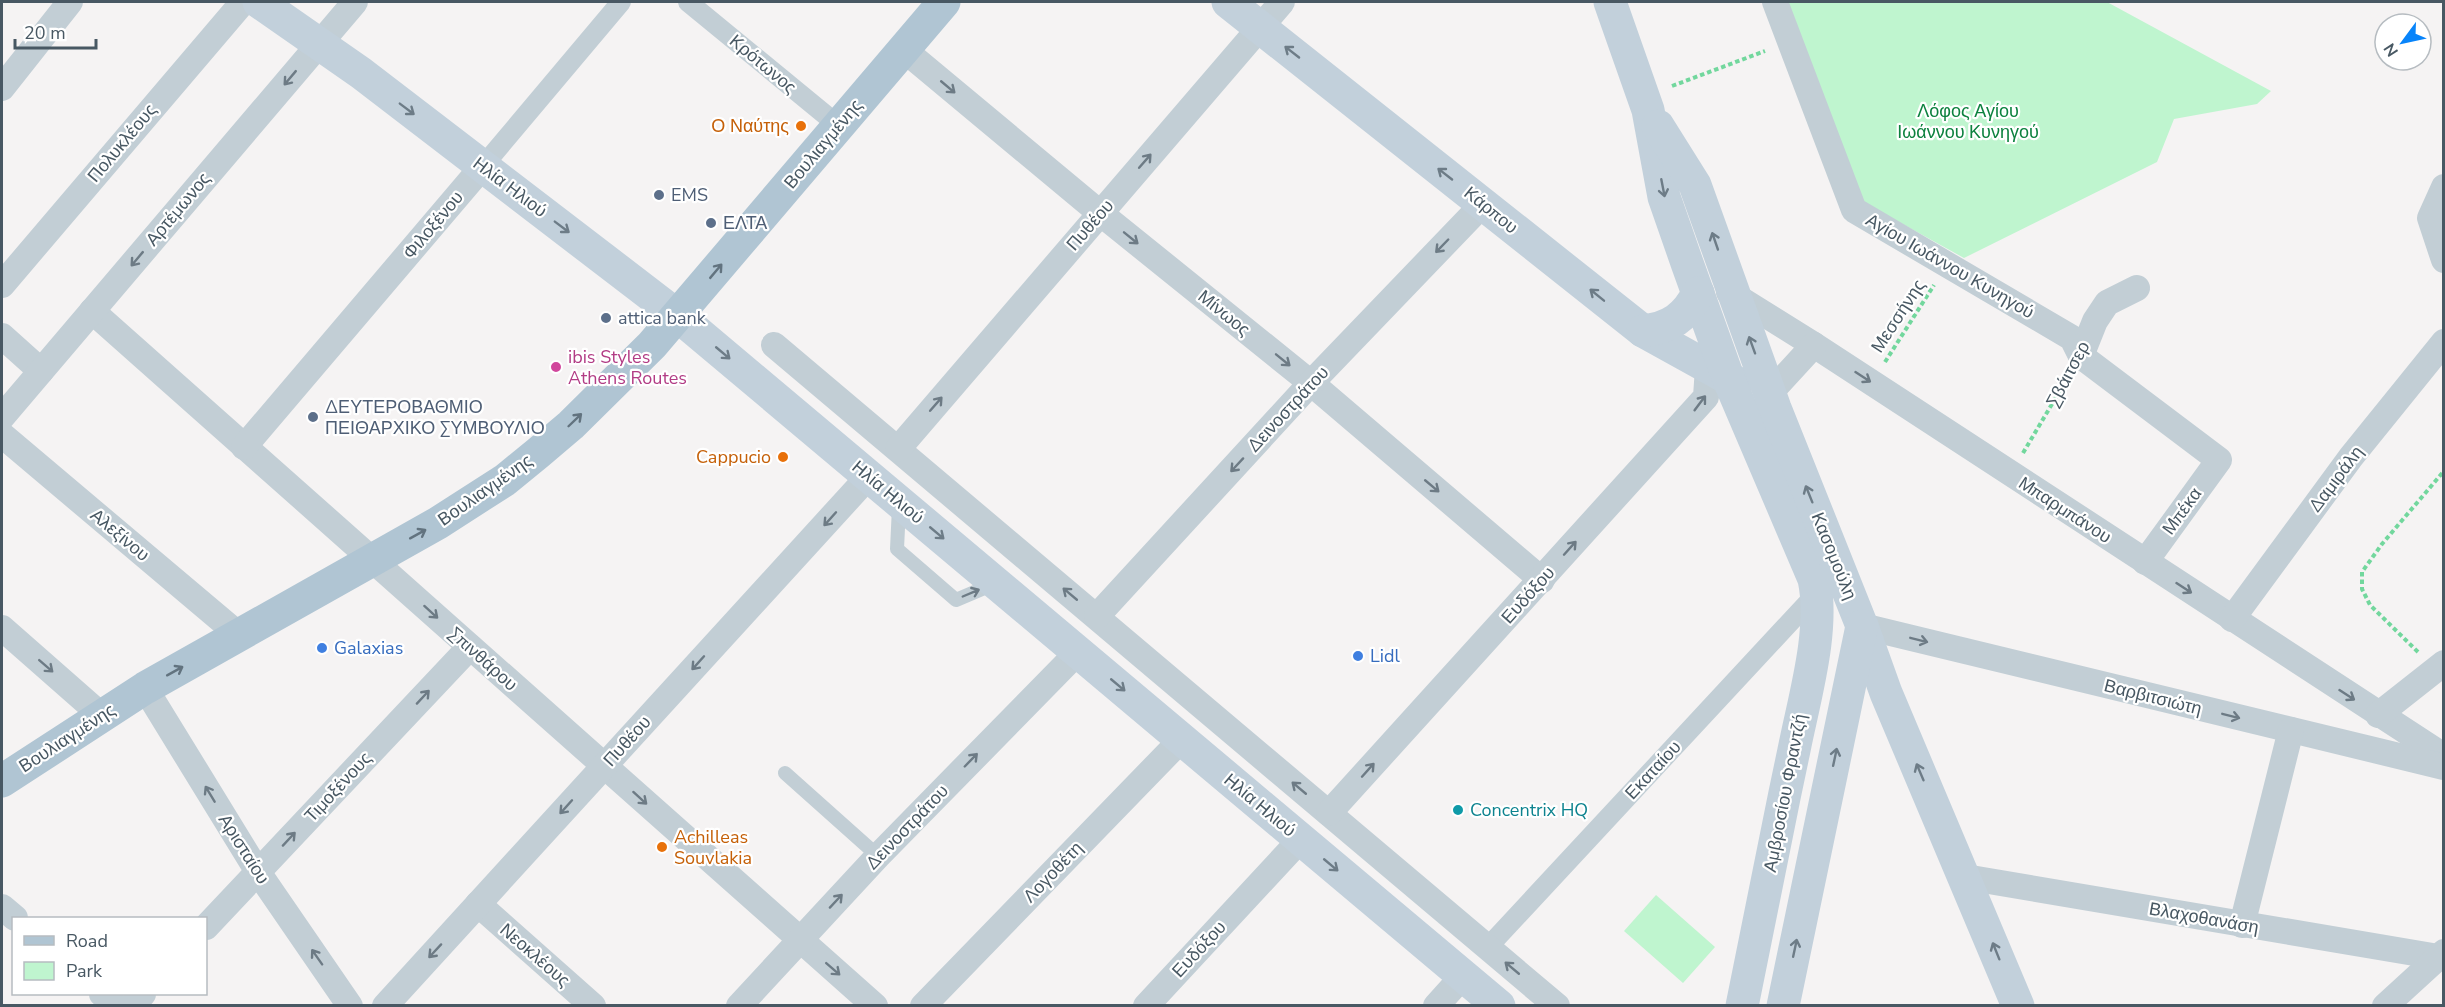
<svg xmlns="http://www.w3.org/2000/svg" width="2445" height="1007" viewBox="0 0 2445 1007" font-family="'Nunito Sans',sans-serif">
<rect width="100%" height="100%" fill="#f5f3f3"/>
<!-- green -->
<g fill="#bff5cf">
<polygon points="1785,2 2107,2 2271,91 2257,104 2174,119 2157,162 1964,258 1861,201"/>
<polygon points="1656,895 1715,947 1683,983 1624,931"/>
</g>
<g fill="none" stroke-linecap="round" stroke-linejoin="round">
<!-- path -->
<g stroke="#72d79d" stroke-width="4" stroke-dasharray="4.5 3" stroke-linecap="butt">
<polyline points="1672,86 1765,51"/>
<polyline points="1885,362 1934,285"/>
<polyline points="2023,453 2068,377"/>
<polyline points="2418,652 2370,605 2362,589 2362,572 2382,544 2444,471"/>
</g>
<!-- service -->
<g stroke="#c2ced5" stroke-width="14">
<polyline points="899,507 897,549 956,600 996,583"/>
<polyline points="785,773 878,856"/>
</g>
<!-- pedestrian -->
<g stroke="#c2ced5" stroke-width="20">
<polyline points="688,2 839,126"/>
<polyline points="483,166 621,2"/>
<polyline points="1488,947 1817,593"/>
</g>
<!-- minor -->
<g stroke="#c2ced5" stroke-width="26">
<polyline points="1775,2 1854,210 2072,338 2081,356 2219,460 2145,562"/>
<polyline points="903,49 1100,213 1311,383 1542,580"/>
<polyline points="2,88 70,2"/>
<polyline points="2444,187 2430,218 2444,260"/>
<polyline points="2,285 243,2"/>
<polyline points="1729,292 1814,345 2444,756"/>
<polyline points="92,311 875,1006"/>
<polyline points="2,336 41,371"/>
<polyline points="774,345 1557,1006"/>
<polyline points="2081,356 2095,321 2107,303 2137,288"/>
<polyline points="1769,394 1814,345"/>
<polyline points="2,417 355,2"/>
<polyline points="2,435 239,635"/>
<polyline points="244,447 483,166"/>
<polyline points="898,449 1282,2"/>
<polyline points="1097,616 1311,383 1483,204"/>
<polyline points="2232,619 2351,457 2444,342"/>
<polyline points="1862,626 2444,767"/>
<polyline points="2,628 101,715"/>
<polyline points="145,688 258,872 350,1006"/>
<polyline points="2378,715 2444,663"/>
<polyline points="1329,813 1706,397 1708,368"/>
<polyline points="1965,877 2444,958"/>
<polyline points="478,904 593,1006"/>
<polyline points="2,907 15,918"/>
<polyline points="2242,925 2291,730"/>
<polyline points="206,927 470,647"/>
<polyline points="102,994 116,1006"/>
<polyline points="131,1006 143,994"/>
<polyline points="385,1006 869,476"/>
<polyline points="739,1006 878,856 1078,652"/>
<polyline points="923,1006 1182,739"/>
<polyline points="1146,1006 1301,839"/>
<polyline points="1436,1006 1463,976"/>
<polyline points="2385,1006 2444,952"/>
</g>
<!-- secondary -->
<g stroke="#c2d0db" stroke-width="33">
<polyline points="259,2 361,73 678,316 1499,1006"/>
<polyline points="1228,2 1643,331 1737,383"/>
<path d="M1610,2L1648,110L1664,197L1687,263L1729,380L1814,579C1825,630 1804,699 1794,750C1776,835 1759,920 1742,1006"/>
<polyline points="1658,126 1695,185 1775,408 1862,626 1886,693 2018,1006"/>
<path d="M1643,331C1670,328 1686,317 1698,293"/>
<polyline points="1783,1006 1862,626"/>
</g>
<!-- primary -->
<polyline stroke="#b0c5d3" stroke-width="33" points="2,781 145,688 438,523 505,480 538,453 571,425 652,345 944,2"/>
</g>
<!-- one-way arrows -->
<defs><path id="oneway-shaft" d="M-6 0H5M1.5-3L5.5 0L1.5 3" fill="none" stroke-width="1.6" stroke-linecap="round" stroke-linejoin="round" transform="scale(1.5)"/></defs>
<g stroke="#6d7c87">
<use href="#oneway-shaft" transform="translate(1292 52) rotate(-142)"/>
<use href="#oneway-shaft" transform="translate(407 109) rotate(37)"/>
<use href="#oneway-shaft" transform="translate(1445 174) rotate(-142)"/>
<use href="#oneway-shaft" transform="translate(1663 188) rotate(79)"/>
<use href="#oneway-shaft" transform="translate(562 227) rotate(37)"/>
<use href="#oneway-shaft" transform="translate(1715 241) rotate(-109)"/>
<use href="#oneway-shaft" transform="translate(1597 295) rotate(-141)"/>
<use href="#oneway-shaft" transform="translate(1752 345) rotate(-110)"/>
<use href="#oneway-shaft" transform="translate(723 353) rotate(40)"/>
<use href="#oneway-shaft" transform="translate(1809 494) rotate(-112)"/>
<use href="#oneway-shaft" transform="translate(937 533) rotate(40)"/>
<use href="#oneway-shaft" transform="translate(1118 685) rotate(40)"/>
<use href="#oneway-shaft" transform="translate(1835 757) rotate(-78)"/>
<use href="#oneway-shaft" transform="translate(1920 772) rotate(-113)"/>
<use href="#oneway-shaft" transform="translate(1331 865) rotate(40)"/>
<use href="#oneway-shaft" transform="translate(1795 948) rotate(-78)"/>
<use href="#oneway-shaft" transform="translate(1996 951) rotate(-112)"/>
</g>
<g stroke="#6d7b85">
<use href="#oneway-shaft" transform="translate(290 78) rotate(130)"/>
<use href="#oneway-shaft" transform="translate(948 87) rotate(40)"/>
<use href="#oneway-shaft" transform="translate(1145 161) rotate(-49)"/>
<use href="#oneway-shaft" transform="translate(1131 238) rotate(39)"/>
<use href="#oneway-shaft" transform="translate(1442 246) rotate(134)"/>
<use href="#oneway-shaft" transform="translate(137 259) rotate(130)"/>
<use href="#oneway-shaft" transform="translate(1283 360) rotate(39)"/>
<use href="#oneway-shaft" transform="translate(1863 377) rotate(33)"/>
<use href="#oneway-shaft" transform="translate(1700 403) rotate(-53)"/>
<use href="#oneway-shaft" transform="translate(936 404) rotate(-49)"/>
<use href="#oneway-shaft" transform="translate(1237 465) rotate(133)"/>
<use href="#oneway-shaft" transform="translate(1432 486) rotate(40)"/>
<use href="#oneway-shaft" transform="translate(830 519) rotate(132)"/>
<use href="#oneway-shaft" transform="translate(1570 548) rotate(-48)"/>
<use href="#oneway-shaft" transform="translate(2184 588) rotate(33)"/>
<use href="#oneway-shaft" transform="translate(971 593) rotate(-23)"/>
<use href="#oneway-shaft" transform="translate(1070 594) rotate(-140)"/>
<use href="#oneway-shaft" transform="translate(431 612) rotate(42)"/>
<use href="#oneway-shaft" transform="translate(1919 640) rotate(14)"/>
<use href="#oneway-shaft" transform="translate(698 663) rotate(132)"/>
<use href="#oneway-shaft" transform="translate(46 666) rotate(41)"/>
<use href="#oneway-shaft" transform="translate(2347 695) rotate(33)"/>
<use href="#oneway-shaft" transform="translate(423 697) rotate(-47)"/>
<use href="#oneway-shaft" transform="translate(2231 716) rotate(14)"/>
<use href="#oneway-shaft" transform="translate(971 760) rotate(-46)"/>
<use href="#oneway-shaft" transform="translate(1368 770) rotate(-48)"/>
<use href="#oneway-shaft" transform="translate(1299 788) rotate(-140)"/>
<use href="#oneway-shaft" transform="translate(210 794) rotate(-121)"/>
<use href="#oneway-shaft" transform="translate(640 798) rotate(42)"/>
<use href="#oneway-shaft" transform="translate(566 807) rotate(132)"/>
<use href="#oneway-shaft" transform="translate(289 839) rotate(-47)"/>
<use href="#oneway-shaft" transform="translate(836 901) rotate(-47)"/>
<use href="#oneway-shaft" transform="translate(435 951) rotate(133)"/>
<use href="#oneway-shaft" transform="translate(317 957) rotate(-125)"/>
<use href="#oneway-shaft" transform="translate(1512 968) rotate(-140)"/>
<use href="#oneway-shaft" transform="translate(833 969) rotate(41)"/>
</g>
<g stroke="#62737f">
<use href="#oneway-shaft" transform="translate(716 271) rotate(-50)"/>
<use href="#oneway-shaft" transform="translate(575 420) rotate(-44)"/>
<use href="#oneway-shaft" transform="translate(418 534) rotate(-29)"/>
<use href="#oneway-shaft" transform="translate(175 671) rotate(-29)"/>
</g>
<!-- markers -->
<g fill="#e8710a" stroke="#fff" stroke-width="2">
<circle cx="801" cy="126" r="6"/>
<circle cx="783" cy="457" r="6"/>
<circle cx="662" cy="847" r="6"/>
</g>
<g fill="#5c6f8a" stroke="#fff" stroke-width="2">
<circle cx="659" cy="195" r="6"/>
<circle cx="711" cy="223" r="6"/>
<circle cx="606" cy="318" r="6"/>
<circle cx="313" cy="417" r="6"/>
</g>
<circle fill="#d1479c" stroke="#fff" stroke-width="2" cx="556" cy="367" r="6"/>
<g fill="#3f7fe0" stroke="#fff" stroke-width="2">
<circle cx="322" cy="648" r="6"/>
<circle cx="1358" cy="656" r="6"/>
</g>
<circle fill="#0f9aa8" stroke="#fff" stroke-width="2" cx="1458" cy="810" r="6"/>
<g text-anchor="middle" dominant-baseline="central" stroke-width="4.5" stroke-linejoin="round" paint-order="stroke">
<!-- street labels -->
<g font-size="18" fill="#485863" stroke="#fff">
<text transform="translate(763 64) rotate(40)">Κρότωνος</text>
<text transform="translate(122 143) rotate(-50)">Πολυκλέους</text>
<text transform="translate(823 144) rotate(-50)">Βουλιαγμένης</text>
<text transform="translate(510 187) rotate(37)">Ηλία Ηλιού</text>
<text transform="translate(178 209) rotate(-50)">Αρτέμωνος</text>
<text transform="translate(1491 210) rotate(39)">Κάρπου</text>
<text transform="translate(433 225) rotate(-50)">Φιλοξένου</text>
<text transform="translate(1090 225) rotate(-49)">Πυθέου</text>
<text transform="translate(1950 266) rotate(30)">Αγίου Ιωάννου Κυνηγού</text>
<text transform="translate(1224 313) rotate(39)">Μίνωος</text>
<text transform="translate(1898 316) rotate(-57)">Μεσσήνης</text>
<text transform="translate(2068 374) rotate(-62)">Σβάιτσερ</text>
<text transform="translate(1288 409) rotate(-47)">Δεινοστράτου</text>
<text transform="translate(2336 479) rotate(-53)">Δαμιράλη</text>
<text transform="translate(485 490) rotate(-35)">Βουλιαγμένης</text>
<text transform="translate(888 492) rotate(40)">Ηλία Ηλιού</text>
<text transform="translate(2065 510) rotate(33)">Μπαρμπάνου</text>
<text transform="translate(2182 511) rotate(-54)">Μπέκα</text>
<text transform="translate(120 535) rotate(40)">Αλεξίνου</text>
<text transform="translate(1834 556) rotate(68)">Κασομούλη</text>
<text transform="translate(1528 595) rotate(-48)">Ευδόξου</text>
<text transform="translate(483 659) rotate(42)">Σπινθάρου</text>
<text transform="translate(2153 697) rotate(14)">Βαρβιτσιώτη</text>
<text transform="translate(67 738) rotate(-33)">Βουλιαγμένης</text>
<text transform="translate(627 741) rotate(-48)">Πυθέου</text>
<text transform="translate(1653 770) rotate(-47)">Εκαταίου</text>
<text transform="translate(338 787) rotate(-47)">Τιμοξένους</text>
<text transform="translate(1785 793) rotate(-79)">Αμβροσίου Φραντζή</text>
<text transform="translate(1260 805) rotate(40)">Ηλία Ηλιού</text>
<text transform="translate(907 827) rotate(-46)">Δεινοστράτου</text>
<text transform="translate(244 849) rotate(58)">Αρισταίου</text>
<text transform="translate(1053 872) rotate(-46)">Λογοθέτη</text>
<text transform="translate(2204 918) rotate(10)">Βλαχοθανάση</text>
<text transform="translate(1199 949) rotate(-47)">Ευδόξου</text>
<text transform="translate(535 955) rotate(41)">Νεοκλέους</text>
</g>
<!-- park labels -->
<g font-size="18" fill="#0d823f" stroke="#fff">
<text x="1968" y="111">Λόφος Αγίου<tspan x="1968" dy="21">Ιωάννου Κυνηγού</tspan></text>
</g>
<!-- food labels -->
<g font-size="18" fill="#c56008" stroke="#fff" text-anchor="end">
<text x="789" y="126">Ο Ναύτης</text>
<text x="771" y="457">Cappucio</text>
<text x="674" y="837" text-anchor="start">Achilleas<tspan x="674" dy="21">Souvlakia</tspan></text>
</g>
<!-- service labels -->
<g font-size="18" fill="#4e5e75" stroke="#fff" text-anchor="start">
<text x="671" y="195">EMS</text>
<text x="723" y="223">ΕΛΤΑ</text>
<text x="618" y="318">attica bank</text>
<text x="325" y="407">ΔΕΥΤΕΡΟΒΑΘΜΙΟ<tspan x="325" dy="21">ΠΕΙΘΑΡΧΙΚΟ ΣΥΜΒΟΥΛΙΟ</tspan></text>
</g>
<!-- hotel labels -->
<g font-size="18" fill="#b23c85" stroke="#fff" text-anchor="start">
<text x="568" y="357">ibis Styles<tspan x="568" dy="21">Athens Routes</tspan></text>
</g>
<!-- shop labels -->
<g font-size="18" fill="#366cbe" stroke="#fff" text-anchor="start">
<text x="334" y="648">Galaxias</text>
<text x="1370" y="656">Lidl</text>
</g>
<!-- culture labels -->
<g font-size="18" fill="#0d838f" stroke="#fff" text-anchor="start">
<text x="1470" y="810">Concentrix HQ</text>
</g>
</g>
<!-- border -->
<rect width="2445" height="1007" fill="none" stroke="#485863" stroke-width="6"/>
<!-- legend -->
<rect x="12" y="917" width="195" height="78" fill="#ffffff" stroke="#b6bcc1" stroke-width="1.5"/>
<rect x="24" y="936" width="30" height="9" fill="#b0c5d3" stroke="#b6bcc1" stroke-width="1.5"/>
<text x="66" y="947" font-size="18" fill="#485863">Road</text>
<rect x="24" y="962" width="30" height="18" fill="#bff5cf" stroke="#b6bcc1" stroke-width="1.5"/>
<text x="66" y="977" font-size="18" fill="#485863">Park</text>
<!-- north arrow -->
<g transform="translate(2403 42) rotate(237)"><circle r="28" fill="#ffffff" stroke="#b6bcc1" stroke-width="1.5"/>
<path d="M0-4.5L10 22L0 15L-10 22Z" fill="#0884fa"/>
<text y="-9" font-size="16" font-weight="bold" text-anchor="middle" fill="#485863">N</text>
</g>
<!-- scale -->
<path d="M15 39v9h81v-9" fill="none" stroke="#485863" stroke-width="3"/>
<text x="24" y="39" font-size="18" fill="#485863" stroke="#ffffff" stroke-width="4.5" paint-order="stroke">20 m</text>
</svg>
